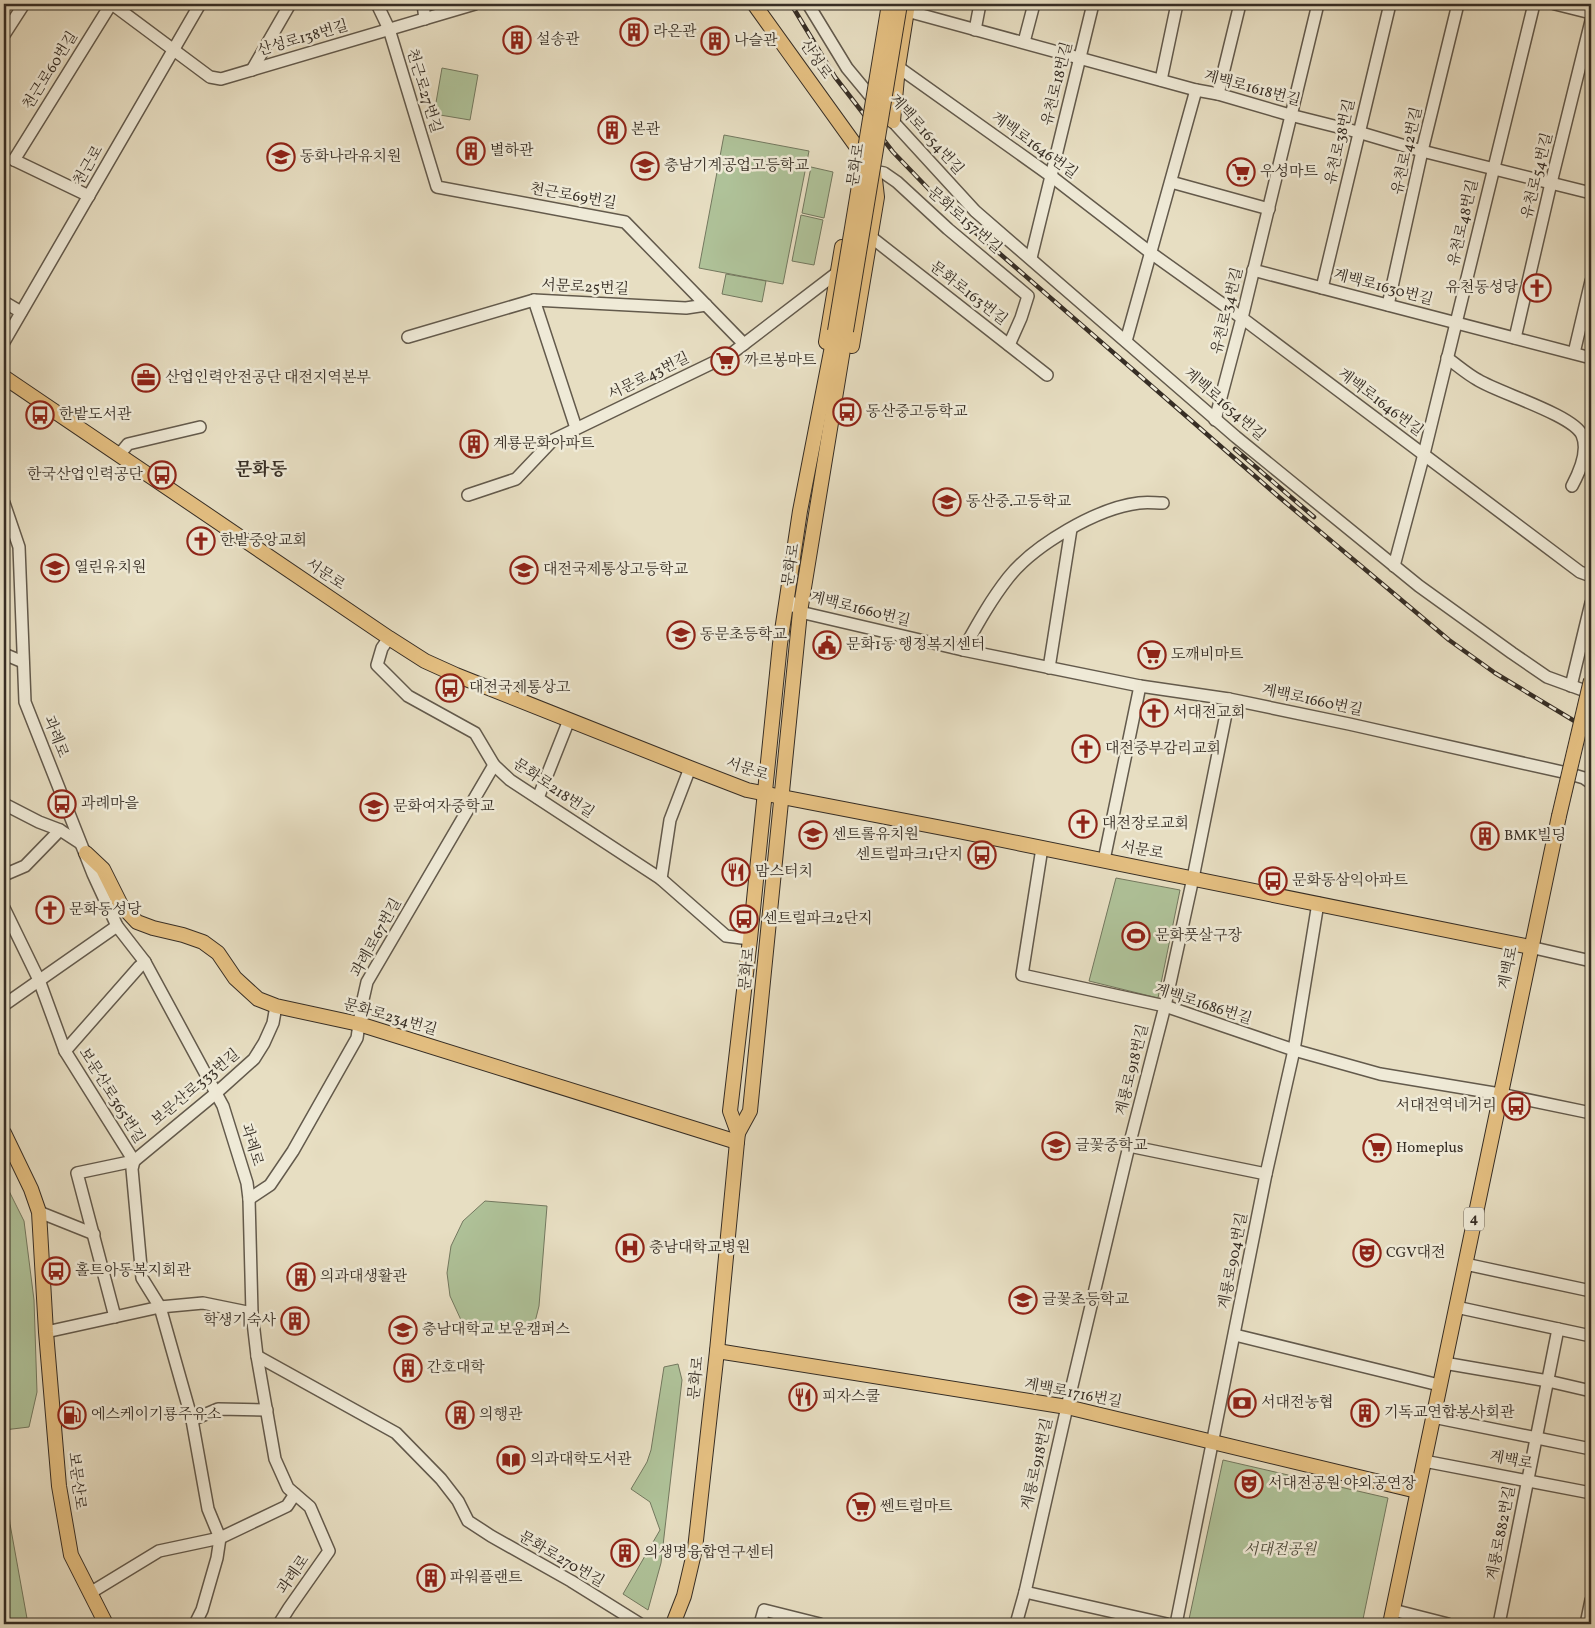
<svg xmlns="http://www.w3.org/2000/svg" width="1595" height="1628" viewBox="0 0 1595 1628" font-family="Vollkorn,'Noto Serif KR',serif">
<rect width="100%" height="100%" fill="#e7dec2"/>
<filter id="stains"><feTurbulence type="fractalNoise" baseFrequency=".004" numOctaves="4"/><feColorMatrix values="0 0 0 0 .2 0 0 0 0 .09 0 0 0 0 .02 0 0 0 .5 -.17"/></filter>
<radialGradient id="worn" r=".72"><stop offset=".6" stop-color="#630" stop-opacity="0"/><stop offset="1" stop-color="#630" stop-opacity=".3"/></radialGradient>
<!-- green -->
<g fill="#afc299" stroke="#73785f">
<polygon points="442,68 478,75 470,120 434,114"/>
<polygon points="724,135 809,151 783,284 699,268"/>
<polygon points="811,167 833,172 824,218 802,213"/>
<polygon points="801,215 823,220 814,265 792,261"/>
<polygon points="726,274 766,281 762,302 722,294"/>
<polygon points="1116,878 1180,890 1158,998 1089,981"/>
<polygon points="4,1185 6,1185 24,1221 34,1300 37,1392 29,1427 4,1430"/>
<polygon points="485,1201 547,1206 539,1306 533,1330 497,1334 461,1320 450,1296 447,1273 451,1246 463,1221"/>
<polygon points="678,1364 682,1380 661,1563 648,1610 623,1594 660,1530 650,1502 631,1489 647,1462 651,1450 664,1367"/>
<polygon points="1223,1460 1388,1498 1362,1624 1188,1624"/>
<polygon points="4,1461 10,1524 28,1624 4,1624"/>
</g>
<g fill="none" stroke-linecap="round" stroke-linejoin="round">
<!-- minor casing -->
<g stroke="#635a4c" stroke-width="14">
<g id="minor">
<polyline points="112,4 210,77 221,79 475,4"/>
<polyline points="377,4 389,29 437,187 625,222 744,344"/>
<polyline points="423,4 425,19"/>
<polyline points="808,4 847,68 876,103"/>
<polyline points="1555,4 1591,13"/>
<polyline points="907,11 1196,90 1218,94 1290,115 1358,132 1422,151 1591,193"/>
<polyline points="975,30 980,4"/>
<polyline points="4,35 24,4"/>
<polyline points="1024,42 1034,4"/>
<polyline points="898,67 1051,176 1151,253 1242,318 1580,572 1591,576"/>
<polyline points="252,70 290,4"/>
<polyline points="1161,80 1177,4"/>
<polyline points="1218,94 1240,4"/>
<polyline points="887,115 975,211 1236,437 1419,586 1512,653 1547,677 1591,693"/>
<polyline points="14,160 111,4"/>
<polyline points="14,160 89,196"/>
<polyline points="868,172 874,171 884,173 897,182 948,229 1028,296 1021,318 1009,345"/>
<polyline points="1171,182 1269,209"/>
<polyline points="871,237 1047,375"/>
<polyline points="1031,258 1093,4"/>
<polyline points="1253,270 1591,358"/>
<polyline points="1322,288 1390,4"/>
<polyline points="534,300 576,428"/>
<polyline points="4,302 21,312"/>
<polyline points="1388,305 1422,151 1458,4"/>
<polyline points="408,337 534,300 686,308 706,305"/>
<polyline points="1515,338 1551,183 1591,21"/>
<polyline points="1126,341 1196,90"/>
<polyline points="4,342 200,4"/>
<polyline points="1574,353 1591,281"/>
<path d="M1447,358C1457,365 1467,374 1478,380C1499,393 1573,415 1582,435C1589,451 1580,471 1572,486"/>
<polyline points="1215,420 1242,318 1318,4"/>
<polyline points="119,455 128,444 200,427"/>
<polyline points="468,495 516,479 553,440 731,354 838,272"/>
<polyline points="4,503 19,547 25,702 93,874 117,926 145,962 223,1106 247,1183 249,1199 252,1313 257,1356 275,1459 288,1488 310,1507 329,1551 289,1608 279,1624"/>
<polyline points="1394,566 1424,454 1534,4"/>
<polyline points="787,597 800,612 963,650 1140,686 1229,699 1349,724 1567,773 1584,778 1591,783"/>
<polyline points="389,638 382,648 377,665 408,696 475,733 494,765 510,780 661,879 726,936 750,939"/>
<path d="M963,650C977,625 990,601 1008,578C1034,545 1097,508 1139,503C1147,502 1155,503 1163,503"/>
<polyline points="4,654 23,662"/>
<polyline points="1049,668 1071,529"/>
<polyline points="1571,686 1591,603"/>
<polyline points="538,798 569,720"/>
<polyline points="4,804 39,822 60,830 80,843"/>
<polyline points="1042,848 1022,975 1165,1006 1294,1050 1380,1074 1500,1094 1591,1113"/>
<polyline points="1104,860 1140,686"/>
<polyline points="4,875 25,866 60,830"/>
<polyline points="661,879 670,820 690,768"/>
<polyline points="4,908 39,980 65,1051 134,1161 132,1169 142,1278 160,1307 192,1420 208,1509 220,1538 217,1558 202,1610 195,1624"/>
<polyline points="1530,947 1591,961"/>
<polyline points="4,1005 117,926"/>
<polyline points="65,1051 139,967 145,962"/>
<polyline points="1129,1146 1266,1174"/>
<polyline points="249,1199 270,1185 293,1151 357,1038 362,1004 367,982 494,765"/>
<polyline points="39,1212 94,1234"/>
<polyline points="1465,1264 1591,1291"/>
<polyline points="1456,1307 1591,1336"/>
<polyline points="115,1317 77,1173 134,1161 215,1094 254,1059 264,1043 273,1023 276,1006"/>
<polyline points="46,1332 160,1307 203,1303 252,1313"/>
<polyline points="1235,1335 1439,1385"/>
<polyline points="257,1356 396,1433 441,1479 458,1501 468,1521 491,1536 571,1581 640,1624"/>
<polyline points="1444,1363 1548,1381 1591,1391"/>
<polyline points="1433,1417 1591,1449"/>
<polyline points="192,1420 218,1409 267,1410"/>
<polyline points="1424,1461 1591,1493"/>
<polyline points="1025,1592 1167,1624"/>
<polyline points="90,1593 159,1551 220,1538 287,1506 295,1494"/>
<polyline points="1393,1610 1448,1624"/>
<polyline points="760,1624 764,1610 820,1624"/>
<polyline points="1016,1624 1025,1592 1067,1407 1129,1146 1165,1006 1193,878 1229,699"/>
<polyline points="1176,1624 1266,1174 1294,1050 1318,903"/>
<polyline points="1499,1624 1558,1329"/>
<polyline points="1586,1624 1591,1600"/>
</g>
</g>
<!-- major casing -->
<g stroke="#372e25" stroke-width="16">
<g id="major">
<polyline points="754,4 874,171 877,197 852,346"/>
<polyline points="893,121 898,67 908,4"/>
<polyline points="826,342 842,247"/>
<polyline points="4,377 389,638 425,661 456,675 690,768 747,790 782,797 958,831 1530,947"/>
<polyline points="86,853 103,869 121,905 137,922 153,928 183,935 203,942 218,953 235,978 258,999 276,1006 359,1024 737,1142"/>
<polyline points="4,1133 31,1189 39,1212 46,1332 59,1486 71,1555 106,1624"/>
<polyline points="738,1133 750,1111 800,612 846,331"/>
<polyline points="717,1351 1067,1407 1417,1491"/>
<polyline points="673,1624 684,1596 695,1549 717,1351 737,1142 738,1133 730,1111 750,939 780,644 800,511 835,331"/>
<polyline points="1390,1624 1559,816"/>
</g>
</g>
<!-- minor -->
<use href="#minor" stroke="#efead7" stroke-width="11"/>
<!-- major -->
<use href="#major" stroke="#e4bf81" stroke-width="14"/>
<!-- rail casing -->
<g stroke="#372e25" stroke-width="4.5">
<g id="rail">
<polyline points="791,4 835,77 893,152 944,205 1279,497 1449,640 1495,673 1591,731"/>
<polyline points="1235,449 1314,517"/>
</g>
</g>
<!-- rail -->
<use href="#rail" stroke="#efead7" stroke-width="2.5" stroke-dasharray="8" stroke-linecap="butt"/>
<!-- major-bridge casing -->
<g stroke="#372e25" stroke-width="16" stroke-linecap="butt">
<g id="major-bridge">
<polyline points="835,331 889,4"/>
<polyline points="846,331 900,4"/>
<polyline points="1559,816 1591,680"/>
</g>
</g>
<!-- major-bridge -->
<use href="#major-bridge" stroke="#e4bf81" stroke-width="14"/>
</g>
<!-- icons -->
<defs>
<g id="building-ring" transform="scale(1.4375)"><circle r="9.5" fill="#efead7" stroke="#8f2418" stroke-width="1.5"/><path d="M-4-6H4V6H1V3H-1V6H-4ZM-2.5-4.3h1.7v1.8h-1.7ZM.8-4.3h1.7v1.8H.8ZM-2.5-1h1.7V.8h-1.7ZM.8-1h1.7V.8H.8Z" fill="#8f2418"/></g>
<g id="school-ring" transform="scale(1.4375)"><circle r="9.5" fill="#efead7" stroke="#8f2418" stroke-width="1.5"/><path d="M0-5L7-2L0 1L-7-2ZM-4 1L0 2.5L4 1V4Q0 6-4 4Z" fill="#8f2418"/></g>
<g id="supermarket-ring" transform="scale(1.4375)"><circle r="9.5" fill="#efead7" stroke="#8f2418" stroke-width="1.5"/><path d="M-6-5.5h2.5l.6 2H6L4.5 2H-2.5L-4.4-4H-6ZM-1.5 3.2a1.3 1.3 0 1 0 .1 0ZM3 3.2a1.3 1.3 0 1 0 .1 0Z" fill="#8f2418"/></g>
<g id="church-ring" transform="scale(1.4375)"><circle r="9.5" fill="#efead7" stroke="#8f2418" stroke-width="1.5"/><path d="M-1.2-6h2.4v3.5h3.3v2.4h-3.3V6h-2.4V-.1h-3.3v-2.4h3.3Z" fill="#8f2418"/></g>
<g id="office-ring" transform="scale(1.4375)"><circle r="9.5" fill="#efead7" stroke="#8f2418" stroke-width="1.5"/><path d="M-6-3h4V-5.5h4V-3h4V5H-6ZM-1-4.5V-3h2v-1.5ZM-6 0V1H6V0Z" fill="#8f2418"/></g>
<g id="bus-ring" transform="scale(1.4375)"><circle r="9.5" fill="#efead7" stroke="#8f2418" stroke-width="1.5"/><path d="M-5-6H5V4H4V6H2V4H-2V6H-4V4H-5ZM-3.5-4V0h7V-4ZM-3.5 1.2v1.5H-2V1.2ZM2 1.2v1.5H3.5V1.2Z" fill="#8f2418"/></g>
<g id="civic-ring" transform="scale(1.4375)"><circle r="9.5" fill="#efead7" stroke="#8f2418" stroke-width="1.5"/><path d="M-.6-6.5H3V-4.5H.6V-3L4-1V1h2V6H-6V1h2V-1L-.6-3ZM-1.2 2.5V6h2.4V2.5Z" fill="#8f2418"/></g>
<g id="restaurant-ring" transform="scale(1.4375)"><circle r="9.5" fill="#efead7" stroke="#8f2418" stroke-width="1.5"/><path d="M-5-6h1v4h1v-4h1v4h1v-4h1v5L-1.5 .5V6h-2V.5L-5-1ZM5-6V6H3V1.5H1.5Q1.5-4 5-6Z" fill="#8f2418"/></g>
<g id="stadium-ring" transform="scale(1.4375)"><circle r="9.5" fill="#efead7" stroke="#8f2418" stroke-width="1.5"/><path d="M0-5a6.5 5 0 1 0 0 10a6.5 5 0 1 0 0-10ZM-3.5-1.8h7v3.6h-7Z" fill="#8f2418"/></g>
<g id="hospital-ring" transform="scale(1.4375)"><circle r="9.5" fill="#efead7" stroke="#8f2418" stroke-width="1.5"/><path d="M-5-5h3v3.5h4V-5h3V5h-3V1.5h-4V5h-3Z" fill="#8f2418"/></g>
<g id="theatre-ring" transform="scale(1.4375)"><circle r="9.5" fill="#efead7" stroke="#8f2418" stroke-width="1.5"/><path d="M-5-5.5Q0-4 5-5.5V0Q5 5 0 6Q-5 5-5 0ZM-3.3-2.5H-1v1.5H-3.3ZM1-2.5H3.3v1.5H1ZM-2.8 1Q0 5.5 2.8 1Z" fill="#8f2418"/></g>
<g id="university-ring" transform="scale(1.4375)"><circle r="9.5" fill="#efead7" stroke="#8f2418" stroke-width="1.5"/><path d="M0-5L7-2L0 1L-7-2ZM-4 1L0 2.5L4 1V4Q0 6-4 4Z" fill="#8f2418"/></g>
<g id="bank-ring" transform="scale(1.4375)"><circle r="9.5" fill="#efead7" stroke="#8f2418" stroke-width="1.5"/><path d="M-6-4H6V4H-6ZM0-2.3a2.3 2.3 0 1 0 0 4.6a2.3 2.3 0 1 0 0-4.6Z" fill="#8f2418"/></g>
<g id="fuel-ring" transform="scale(1.4375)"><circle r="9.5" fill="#efead7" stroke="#8f2418" stroke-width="1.5"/><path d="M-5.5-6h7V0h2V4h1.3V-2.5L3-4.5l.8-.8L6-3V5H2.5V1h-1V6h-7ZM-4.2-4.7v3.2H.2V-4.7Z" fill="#8f2418"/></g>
<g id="library-ring" transform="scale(1.4375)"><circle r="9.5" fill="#efead7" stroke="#8f2418" stroke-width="1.5"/><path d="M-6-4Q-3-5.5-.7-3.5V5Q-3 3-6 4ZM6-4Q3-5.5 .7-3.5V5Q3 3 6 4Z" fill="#8f2418"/></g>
</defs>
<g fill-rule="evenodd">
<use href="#building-ring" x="634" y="32"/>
<use href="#building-ring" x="517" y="40"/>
<use href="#building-ring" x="715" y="41"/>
<use href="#building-ring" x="612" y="130"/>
<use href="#building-ring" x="471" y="151"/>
<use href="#school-ring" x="281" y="157"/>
<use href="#school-ring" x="645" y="166"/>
<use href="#supermarket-ring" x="1241" y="172"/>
<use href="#church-ring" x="1537" y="288"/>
<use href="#supermarket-ring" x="725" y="361"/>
<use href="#office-ring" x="146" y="378"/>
<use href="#bus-ring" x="847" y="412"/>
<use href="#bus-ring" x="40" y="415"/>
<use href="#building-ring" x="474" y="444"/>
<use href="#bus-ring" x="162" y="475"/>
<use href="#school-ring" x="947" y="502"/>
<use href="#church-ring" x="201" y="541"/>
<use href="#school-ring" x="55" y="568"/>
<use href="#school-ring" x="524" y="570"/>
<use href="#school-ring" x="681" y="635"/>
<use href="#civic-ring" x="827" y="645"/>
<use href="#supermarket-ring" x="1152" y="655"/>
<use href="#bus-ring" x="450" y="688"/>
<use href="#church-ring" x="1154" y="713"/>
<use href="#church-ring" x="1086" y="749"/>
<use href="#bus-ring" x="62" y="804"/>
<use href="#school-ring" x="374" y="807"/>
<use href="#church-ring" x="1083" y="824"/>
<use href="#school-ring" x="813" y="835"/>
<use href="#building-ring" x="1485" y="836"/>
<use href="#bus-ring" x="982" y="855"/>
<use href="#restaurant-ring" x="736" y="872"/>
<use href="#bus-ring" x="1273" y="881"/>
<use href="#church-ring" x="50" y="910"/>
<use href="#bus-ring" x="744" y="919"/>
<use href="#stadium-ring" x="1136" y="936"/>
<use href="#bus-ring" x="1516" y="1106"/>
<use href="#school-ring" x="1056" y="1146"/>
<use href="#supermarket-ring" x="1377" y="1148"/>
<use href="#hospital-ring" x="630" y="1248"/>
<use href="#theatre-ring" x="1367" y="1253"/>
<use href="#bus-ring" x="56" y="1271"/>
<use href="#building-ring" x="301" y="1277"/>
<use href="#school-ring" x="1023" y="1300"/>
<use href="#building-ring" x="295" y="1321"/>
<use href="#university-ring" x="403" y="1330"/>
<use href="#building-ring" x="408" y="1368"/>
<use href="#restaurant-ring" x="803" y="1397"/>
<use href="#bank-ring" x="1242" y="1403"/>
<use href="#building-ring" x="1365" y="1413"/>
<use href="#fuel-ring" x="72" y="1415"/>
<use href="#building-ring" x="460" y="1415"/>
<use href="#library-ring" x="511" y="1460"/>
<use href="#theatre-ring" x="1249" y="1484"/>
<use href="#supermarket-ring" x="861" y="1507"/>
<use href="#building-ring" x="625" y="1553"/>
<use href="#building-ring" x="431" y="1578"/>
</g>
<g text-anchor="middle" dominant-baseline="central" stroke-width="5" stroke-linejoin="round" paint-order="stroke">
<!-- shield labels -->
<rect fill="#efead7" stroke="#6e665a" stroke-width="1" x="1464" y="1207.5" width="20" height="23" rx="4"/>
<g font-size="14" font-weight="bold" fill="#372e25">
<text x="1474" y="1219">4</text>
</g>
<!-- poi labels -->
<g font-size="15" fill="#372e25" stroke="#efead7" text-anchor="start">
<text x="653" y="32">라온관</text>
<text x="536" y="40">설송관</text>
<text x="734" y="41">나슬관</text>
<text x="631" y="130">본관</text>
<text x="490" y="151">별하관</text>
<text x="300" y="157">동화나라유치원</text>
<text x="664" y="166">충남기계공업고등학교</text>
<text x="1260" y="172">우성마트</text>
<text x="1518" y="288" text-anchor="end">유천동성당</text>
<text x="744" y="361">까르봉마트</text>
<text x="165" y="378">산업인력안전공단 대전지역본부</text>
<text x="866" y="412">동산중고등학교</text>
<text x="59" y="415">한밭도서관</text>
<text x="493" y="444">계룡문화아파트</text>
<text x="143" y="475" text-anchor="end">한국산업인력공단</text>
<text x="966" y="502">동산중.고등학교</text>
<text x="220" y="541">한밭중앙교회</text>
<text x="74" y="568">열린유치원</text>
<text x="543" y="570">대전국제통상고등학교</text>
<text x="700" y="635">동문초등학교</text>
<text x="846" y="645">문화1동 행정복지센터</text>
<text x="1171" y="655">도깨비마트</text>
<text x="469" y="688">대전국제통상고</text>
<text x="1173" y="713">서대전교회</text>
<text x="1105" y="749">대전중부감리교회</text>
<text x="81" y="804">과례마을</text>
<text x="393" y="807">문화여자중학교</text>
<text x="1102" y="824">대전장로교회</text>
<text x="832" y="835">센트롤유치원</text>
<text x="1504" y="836">BMK빌딩</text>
<text x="963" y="855" text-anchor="end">센트럴파크1단지</text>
<text x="755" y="872">맘스터치</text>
<text x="1292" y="881">문화동삼익아파트</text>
<text x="69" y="910">문화동성당</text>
<text x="763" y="919">센트럴파크2단지</text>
<text x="1155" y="936">문화풋살구장</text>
<text x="1497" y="1106" text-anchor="end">서대전역네거리</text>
<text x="1075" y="1146">글꽃중학교</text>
<text x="1396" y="1148">Homeplus</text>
<text x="649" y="1248">충남대학교병원</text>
<text x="1386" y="1253">CGV대전</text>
<text x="75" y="1271">홀트아동복지회관</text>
<text x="320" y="1277">의과대생활관</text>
<text x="1042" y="1300">글꽃초등학교</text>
<text x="276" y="1321" text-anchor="end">학생기숙사</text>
<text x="422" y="1330">충남대학교 보운캠퍼스</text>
<text x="427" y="1368">간호대학</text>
<text x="822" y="1397">피자스쿨</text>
<text x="1261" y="1403">서대전농협</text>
<text x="1384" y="1413">기독교연합봉사회관</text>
<text x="91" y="1415">에스케이기룡주유소</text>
<text x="479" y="1415">의행관</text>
<text x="530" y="1460">의과대학도서관</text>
<text x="1268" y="1484">서대전공원 야외공연장</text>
<text x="880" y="1507">쎈트럴마트</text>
<text x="644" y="1553">의생명융합연구센터</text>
<text x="450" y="1578">파워플랜트</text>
</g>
<!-- street labels -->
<g font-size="15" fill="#372e25" stroke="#efead7">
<text transform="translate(303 39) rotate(-16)">산성로138번길</text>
<text transform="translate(815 60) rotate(55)">산성로</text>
<text transform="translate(51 71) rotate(-58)">천근로60번길</text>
<text transform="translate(1058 84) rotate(-76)">유천로18번길</text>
<text transform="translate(1252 89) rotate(15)">계백로1618번길</text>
<text transform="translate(423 91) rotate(73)">천근로27번길</text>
<text transform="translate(926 135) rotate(48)">계백로1654번길</text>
<text transform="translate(1341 142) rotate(-77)">유천로38번길</text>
<text transform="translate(1034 146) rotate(36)">계백로1646번길</text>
<text transform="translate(1408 151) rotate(-77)">유천로42번길</text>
<text transform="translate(857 165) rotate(-81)">문화로</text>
<text transform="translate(89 166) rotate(-60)">천근로</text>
<text transform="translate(1538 176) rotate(-76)">유천로54번길</text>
<text transform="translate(573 197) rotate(10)">천근로69번길</text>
<text transform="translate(964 221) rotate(41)">문화로157번길</text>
<text transform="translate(1464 223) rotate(-77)">유천로48번길</text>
<text transform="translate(585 288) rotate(3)">서문로25번길</text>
<text transform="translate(1383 288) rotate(15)">계백로1630번길</text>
<text transform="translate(968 294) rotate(38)">문화로163번길</text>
<text transform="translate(1228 311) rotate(-76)">유천로34번길</text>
<text transform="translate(649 377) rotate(-26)">서문로43번길</text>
<text transform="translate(1380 403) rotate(37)">계백로1646번길</text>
<text transform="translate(1224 405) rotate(41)">계백로1654번길</text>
<text transform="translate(792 565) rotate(-81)">문화로</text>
<text transform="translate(325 575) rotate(34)">서문로</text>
<text transform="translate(860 610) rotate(14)">계백로1660번길</text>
<text transform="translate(1312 701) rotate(12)">계백로1660번길</text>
<text transform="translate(55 737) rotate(69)">과례로</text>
<text transform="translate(747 770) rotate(18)">서문로</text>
<text transform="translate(553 789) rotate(34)">문화로218번길</text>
<text transform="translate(1142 851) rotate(11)">서문로</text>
<text transform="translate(377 938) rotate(-61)">과례로67번길</text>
<text transform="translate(1509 968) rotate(-78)">계백로</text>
<text transform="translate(748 969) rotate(-84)">문화로</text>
<text transform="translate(1203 1005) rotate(18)">계백로1686번길</text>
<text transform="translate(390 1018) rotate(16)">문화로234번길</text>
<text transform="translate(1133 1070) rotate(-76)">계룡로918번길</text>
<text transform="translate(196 1088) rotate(-40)">보문산로333번길</text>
<text transform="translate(111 1096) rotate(58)">보문산로365번길</text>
<text transform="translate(251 1145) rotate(73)">과례로</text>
<text transform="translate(1234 1261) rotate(-79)">계룡로904번길</text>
<text transform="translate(697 1378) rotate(-84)">문화로</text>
<text transform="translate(1073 1394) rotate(11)">계백로1716번길</text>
<text transform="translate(1511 1461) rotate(11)">계백로</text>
<text transform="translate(1038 1464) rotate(-77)">계룡로918번길</text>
<text transform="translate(76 1481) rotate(83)">보문산로</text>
<text transform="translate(1502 1533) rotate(-79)">계룡로882번길</text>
<text transform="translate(561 1560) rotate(30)">문화로270번길</text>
<text transform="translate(294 1575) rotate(-55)">과례로</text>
</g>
<!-- park labels -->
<g font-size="15" font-style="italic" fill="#4f4c3c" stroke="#efead7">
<text x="1280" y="1550">서대전공원</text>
</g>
<!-- quarter labels -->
<g font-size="18" font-weight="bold" fill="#372e25" stroke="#efead7">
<text x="261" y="470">문화동</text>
</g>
</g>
<!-- margin -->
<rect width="1595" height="1628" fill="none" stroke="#e7dec2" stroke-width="20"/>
<rect x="5" y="5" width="1585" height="1618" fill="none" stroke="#372e25" stroke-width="2.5"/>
<rect x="10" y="10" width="1575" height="1608" fill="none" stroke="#372e25"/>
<rect width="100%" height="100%" filter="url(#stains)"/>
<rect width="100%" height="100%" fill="url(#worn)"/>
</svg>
